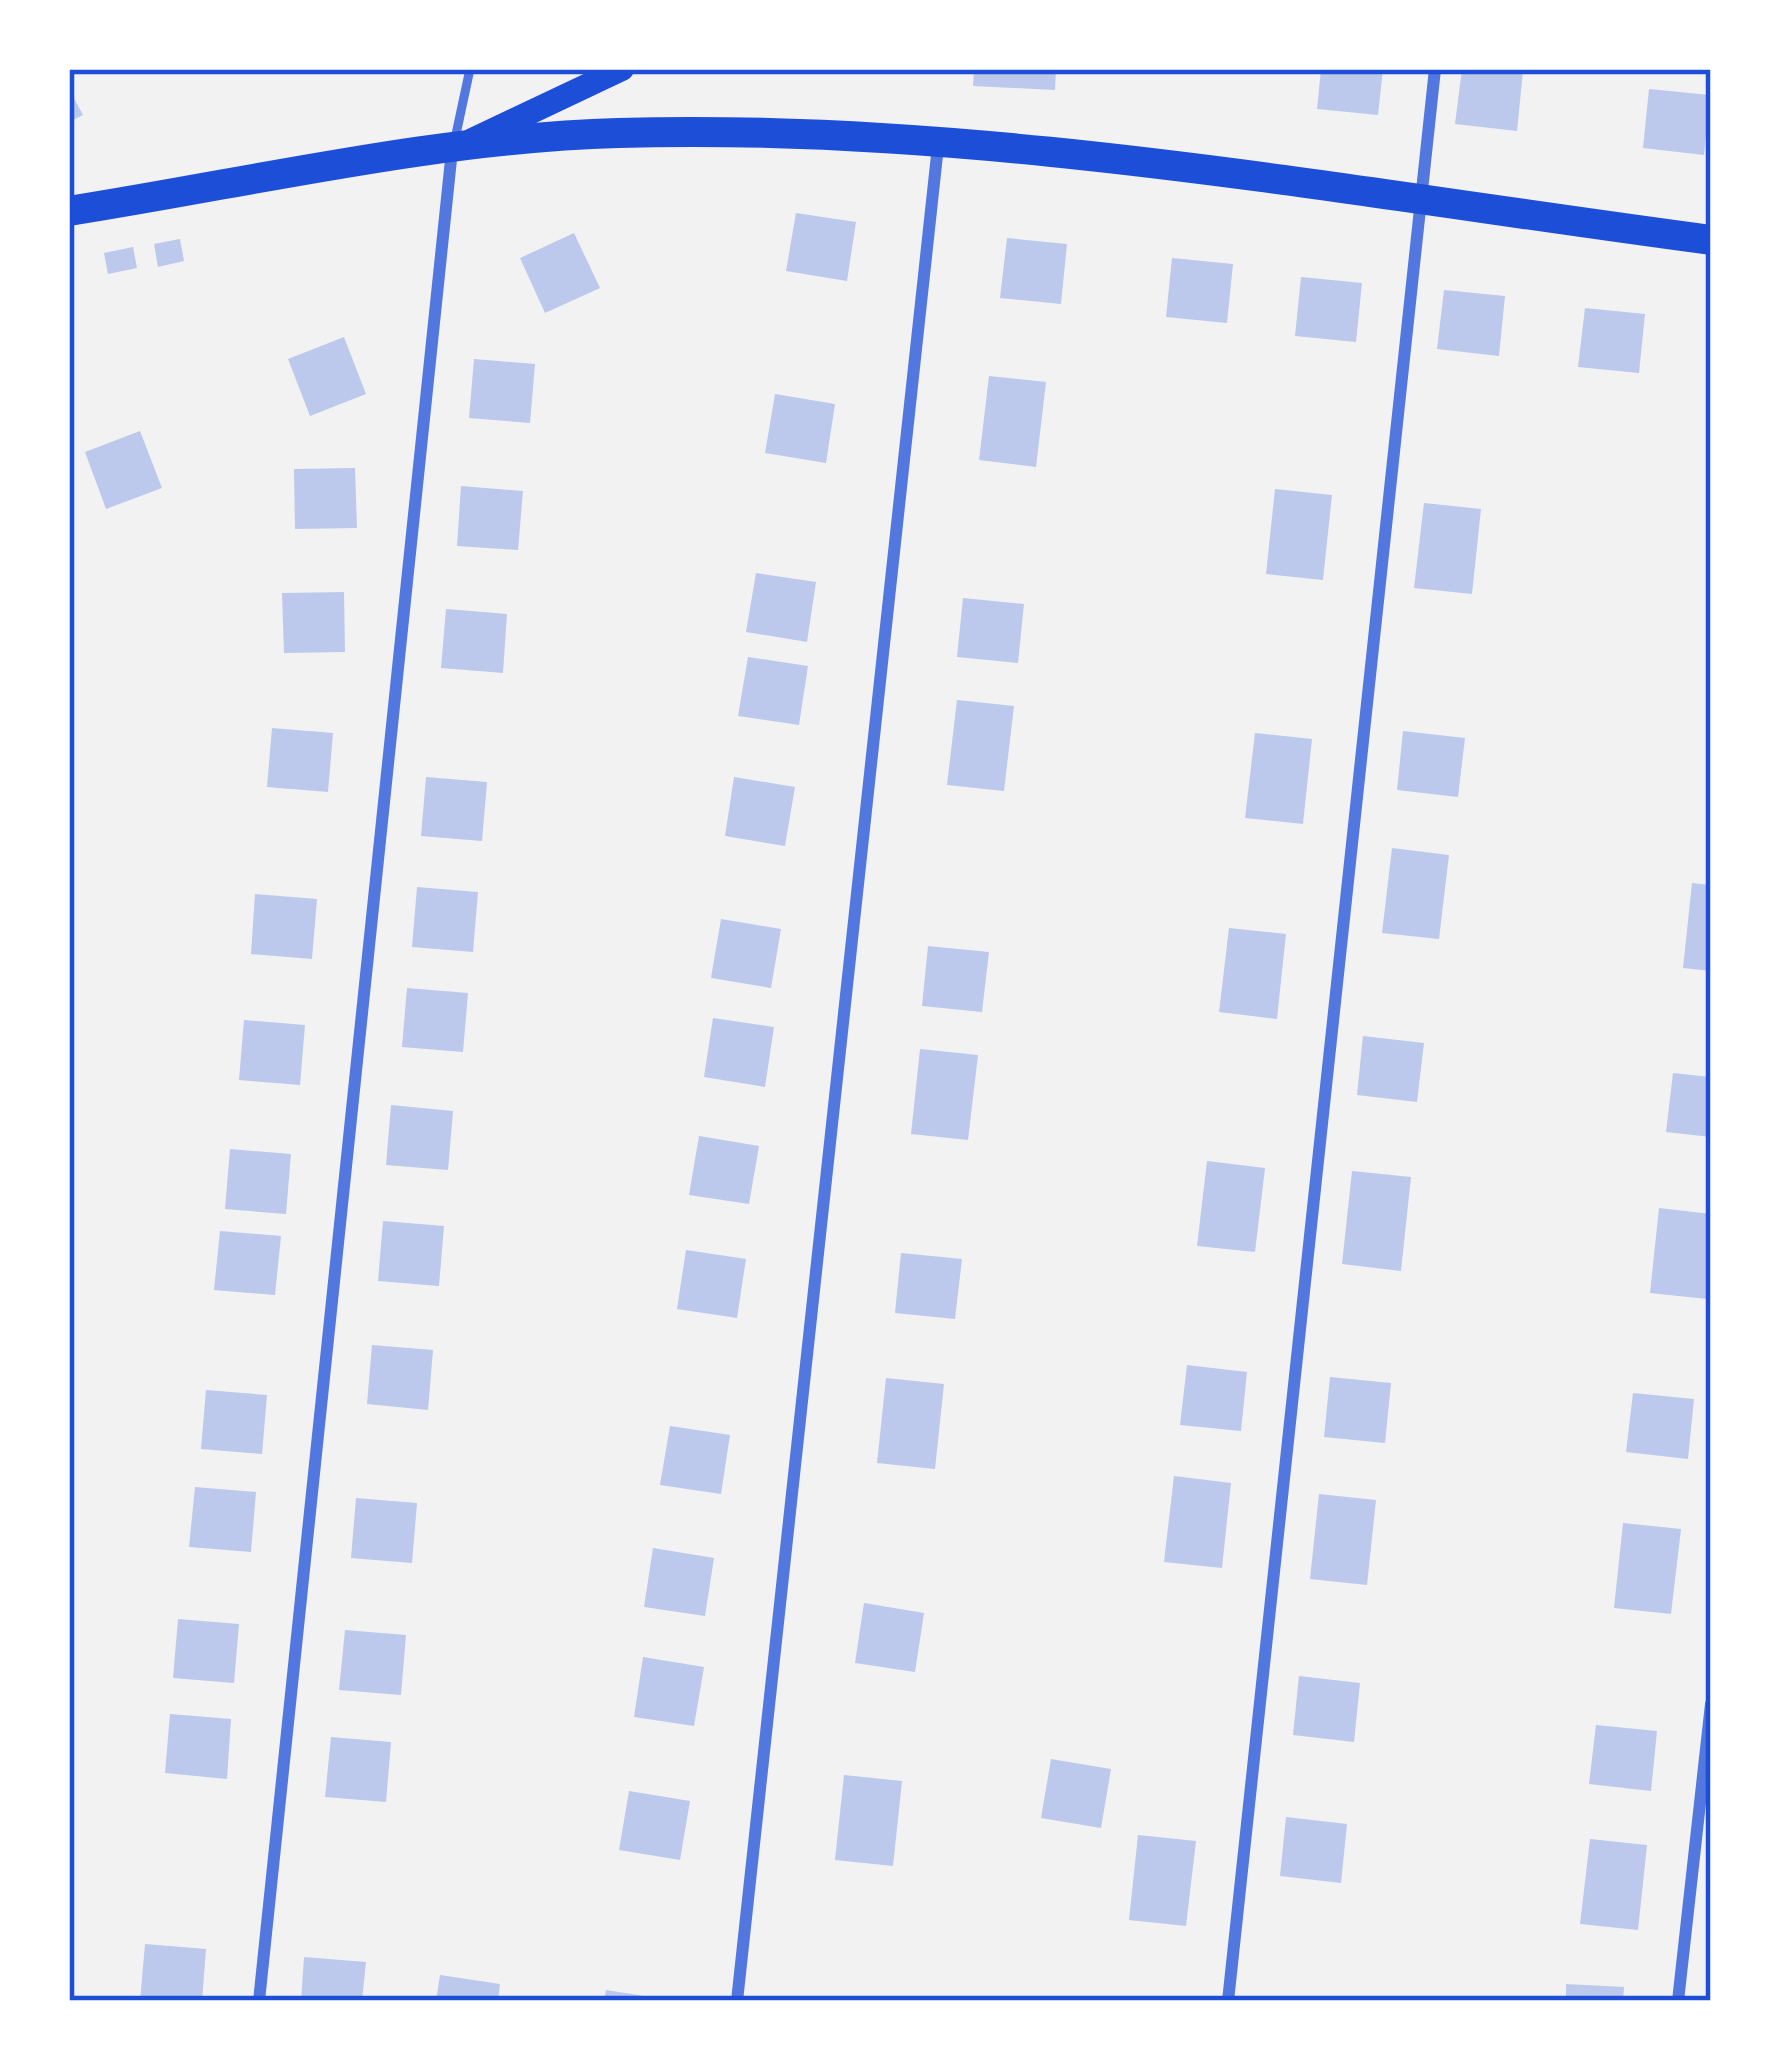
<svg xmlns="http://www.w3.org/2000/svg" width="1780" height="2070" viewBox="0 0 1780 2070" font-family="Arial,sans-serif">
<rect width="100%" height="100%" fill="#f2f2f2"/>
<!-- building -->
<g fill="#bdc9ec">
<polygon points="974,69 1056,69 1055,90 973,86"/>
<polygon points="1321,69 1383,69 1378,115 1317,109"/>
<polygon points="1462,69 1523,71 1517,131 1455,124"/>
<polygon points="69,89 83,115 69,122"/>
<polygon points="1649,89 1710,95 1704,155 1643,148"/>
<polygon points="796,213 856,222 847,281 786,271"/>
<polygon points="574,233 600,288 545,313 520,258"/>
<polygon points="1007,238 1067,244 1061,304 1000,298"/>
<polygon points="180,239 184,261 158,267 154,244"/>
<polygon points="133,247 137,268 108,274 104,253"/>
<polygon points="1172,258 1233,264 1227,323 1166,317"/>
<polygon points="1301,277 1362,283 1356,342 1295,336"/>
<polygon points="1444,290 1505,296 1499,356 1437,349"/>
<polygon points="1585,308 1645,314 1639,373 1578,367"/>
<polygon points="344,337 366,394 310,416 288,359"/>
<polygon points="474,359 535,364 530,423 469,418"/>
<polygon points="989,376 1046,382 1036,467 979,460"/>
<polygon points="775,394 835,404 826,463 765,453"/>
<polygon points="140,431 162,488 106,509 85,452"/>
<polygon points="355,468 357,528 295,529 294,469"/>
<polygon points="461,486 523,491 518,550 457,546"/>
<polygon points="1275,489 1332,495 1323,580 1266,574"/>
<polygon points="1424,503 1481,509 1472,594 1414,588"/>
<polygon points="756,573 816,582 807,642 746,632"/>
<polygon points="344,592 345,652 284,653 282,593"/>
<polygon points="963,598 1024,604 1018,663 957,657"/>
<polygon points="446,609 507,614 503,673 441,668"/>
<polygon points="748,657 808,666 799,725 738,716"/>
<polygon points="957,700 1014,706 1004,791 947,785"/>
<polygon points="272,728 333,733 328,792 267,787"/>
<polygon points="1403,731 1465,738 1458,797 1397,790"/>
<polygon points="1255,733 1312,739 1303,824 1245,818"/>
<polygon points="426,777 487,782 482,841 421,836"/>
<polygon points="734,777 795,787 785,846 725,836"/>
<polygon points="1392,848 1449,855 1439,939 1382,933"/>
<polygon points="1692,883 1711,885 1711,971 1683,968"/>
<polygon points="417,887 478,892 473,952 412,947"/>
<polygon points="255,894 317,899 312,959 251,954"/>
<polygon points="721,919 781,929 771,988 711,978"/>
<polygon points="1229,928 1286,934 1277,1019 1219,1012"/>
<polygon points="928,946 989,952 982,1012 922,1006"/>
<polygon points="407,988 468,993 463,1052 402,1047"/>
<polygon points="713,1018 774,1027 765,1087 704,1077"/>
<polygon points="244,1020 305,1025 300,1085 239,1080"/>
<polygon points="1363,1036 1424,1043 1417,1102 1357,1095"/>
<polygon points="920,1049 978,1055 968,1140 911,1134"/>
<polygon points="1673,1073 1711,1077 1711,1137 1666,1132"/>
<polygon points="391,1105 453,1111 448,1170 386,1165"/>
<polygon points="699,1136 759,1146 749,1204 689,1195"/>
<polygon points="230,1149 291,1154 286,1214 225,1209"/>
<polygon points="1207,1161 1265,1168 1255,1252 1197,1246"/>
<polygon points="1352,1171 1411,1177 1401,1271 1342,1264"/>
<polygon points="1659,1208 1711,1214 1707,1299 1650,1293"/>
<polygon points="383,1221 444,1226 439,1286 378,1281"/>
<polygon points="220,1231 281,1236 275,1295 214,1290"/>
<polygon points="686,1250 746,1259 737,1318 677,1309"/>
<polygon points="901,1253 962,1259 955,1319 895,1313"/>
<polygon points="372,1345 433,1350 428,1410 367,1404"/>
<polygon points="1187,1365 1247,1372 1241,1431 1180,1425"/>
<polygon points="1330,1377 1391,1383 1385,1443 1324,1437"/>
<polygon points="886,1378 944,1384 935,1469 877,1463"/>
<polygon points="206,1390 267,1395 262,1454 201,1449"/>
<polygon points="1633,1393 1694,1399 1688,1459 1626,1452"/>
<polygon points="670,1426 730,1435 721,1494 660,1485"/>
<polygon points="1174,1476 1231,1483 1222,1568 1164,1562"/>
<polygon points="195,1487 256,1492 251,1552 189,1547"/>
<polygon points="1319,1494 1376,1500 1367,1585 1310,1579"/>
<polygon points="356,1498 417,1503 412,1563 351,1558"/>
<polygon points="1623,1523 1681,1529 1671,1614 1614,1608"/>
<polygon points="653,1548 714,1558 705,1616 644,1607"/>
<polygon points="864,1603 924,1613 915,1672 855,1663"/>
<polygon points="178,1619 239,1624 234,1683 173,1678"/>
<polygon points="345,1630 406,1635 401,1695 339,1690"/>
<polygon points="643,1657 704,1667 694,1726 634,1717"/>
<polygon points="1299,1676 1360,1683 1354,1742 1293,1735"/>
<polygon points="170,1714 231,1719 227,1779 165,1773"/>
<polygon points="1596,1725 1657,1731 1651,1791 1589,1784"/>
<polygon points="331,1737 391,1742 386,1802 325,1797"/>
<polygon points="1051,1759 1111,1769 1101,1828 1041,1818"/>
<polygon points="844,1775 902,1781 893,1866 835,1860"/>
<polygon points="629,1791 690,1801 680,1860 619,1850"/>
<polygon points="1286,1817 1347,1824 1341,1883 1280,1876"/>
<polygon points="1138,1835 1196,1841 1186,1926 1129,1920"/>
<polygon points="1590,1839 1647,1845 1638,1930 1580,1924"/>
<polygon points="145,1944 206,1949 202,2001 140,2001"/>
<polygon points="304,1957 366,1962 362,2001 301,2001"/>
<polygon points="440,1975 500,1984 498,2001 436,2001"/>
<polygon points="1566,1984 1624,1987 1623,2001 1566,2001"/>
<polygon points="606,1990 657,1998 657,2001 604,2001"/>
</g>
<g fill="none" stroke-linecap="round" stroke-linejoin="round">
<!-- service -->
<polyline stroke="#5277de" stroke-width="9" points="455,139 470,69"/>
<!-- minor -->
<g stroke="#5277de" stroke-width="12">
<polyline points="259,2001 452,150"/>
<polyline points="737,2001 938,146"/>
<polyline points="1228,2001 1435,69"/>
<polyline points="1678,2001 1711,1704"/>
</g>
<!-- secondary -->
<polyline stroke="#1d4ed8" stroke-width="24" points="472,140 622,69"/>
<!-- primary -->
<path stroke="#1d4ed8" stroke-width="30" d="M69,211C247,183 437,138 618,133C978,122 1354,193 1711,240"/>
</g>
<!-- border -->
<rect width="1780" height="2070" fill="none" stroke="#ffffff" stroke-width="144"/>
<rect x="72" y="72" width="1636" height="1926" fill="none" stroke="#1d4ed8" stroke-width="4.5"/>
</svg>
